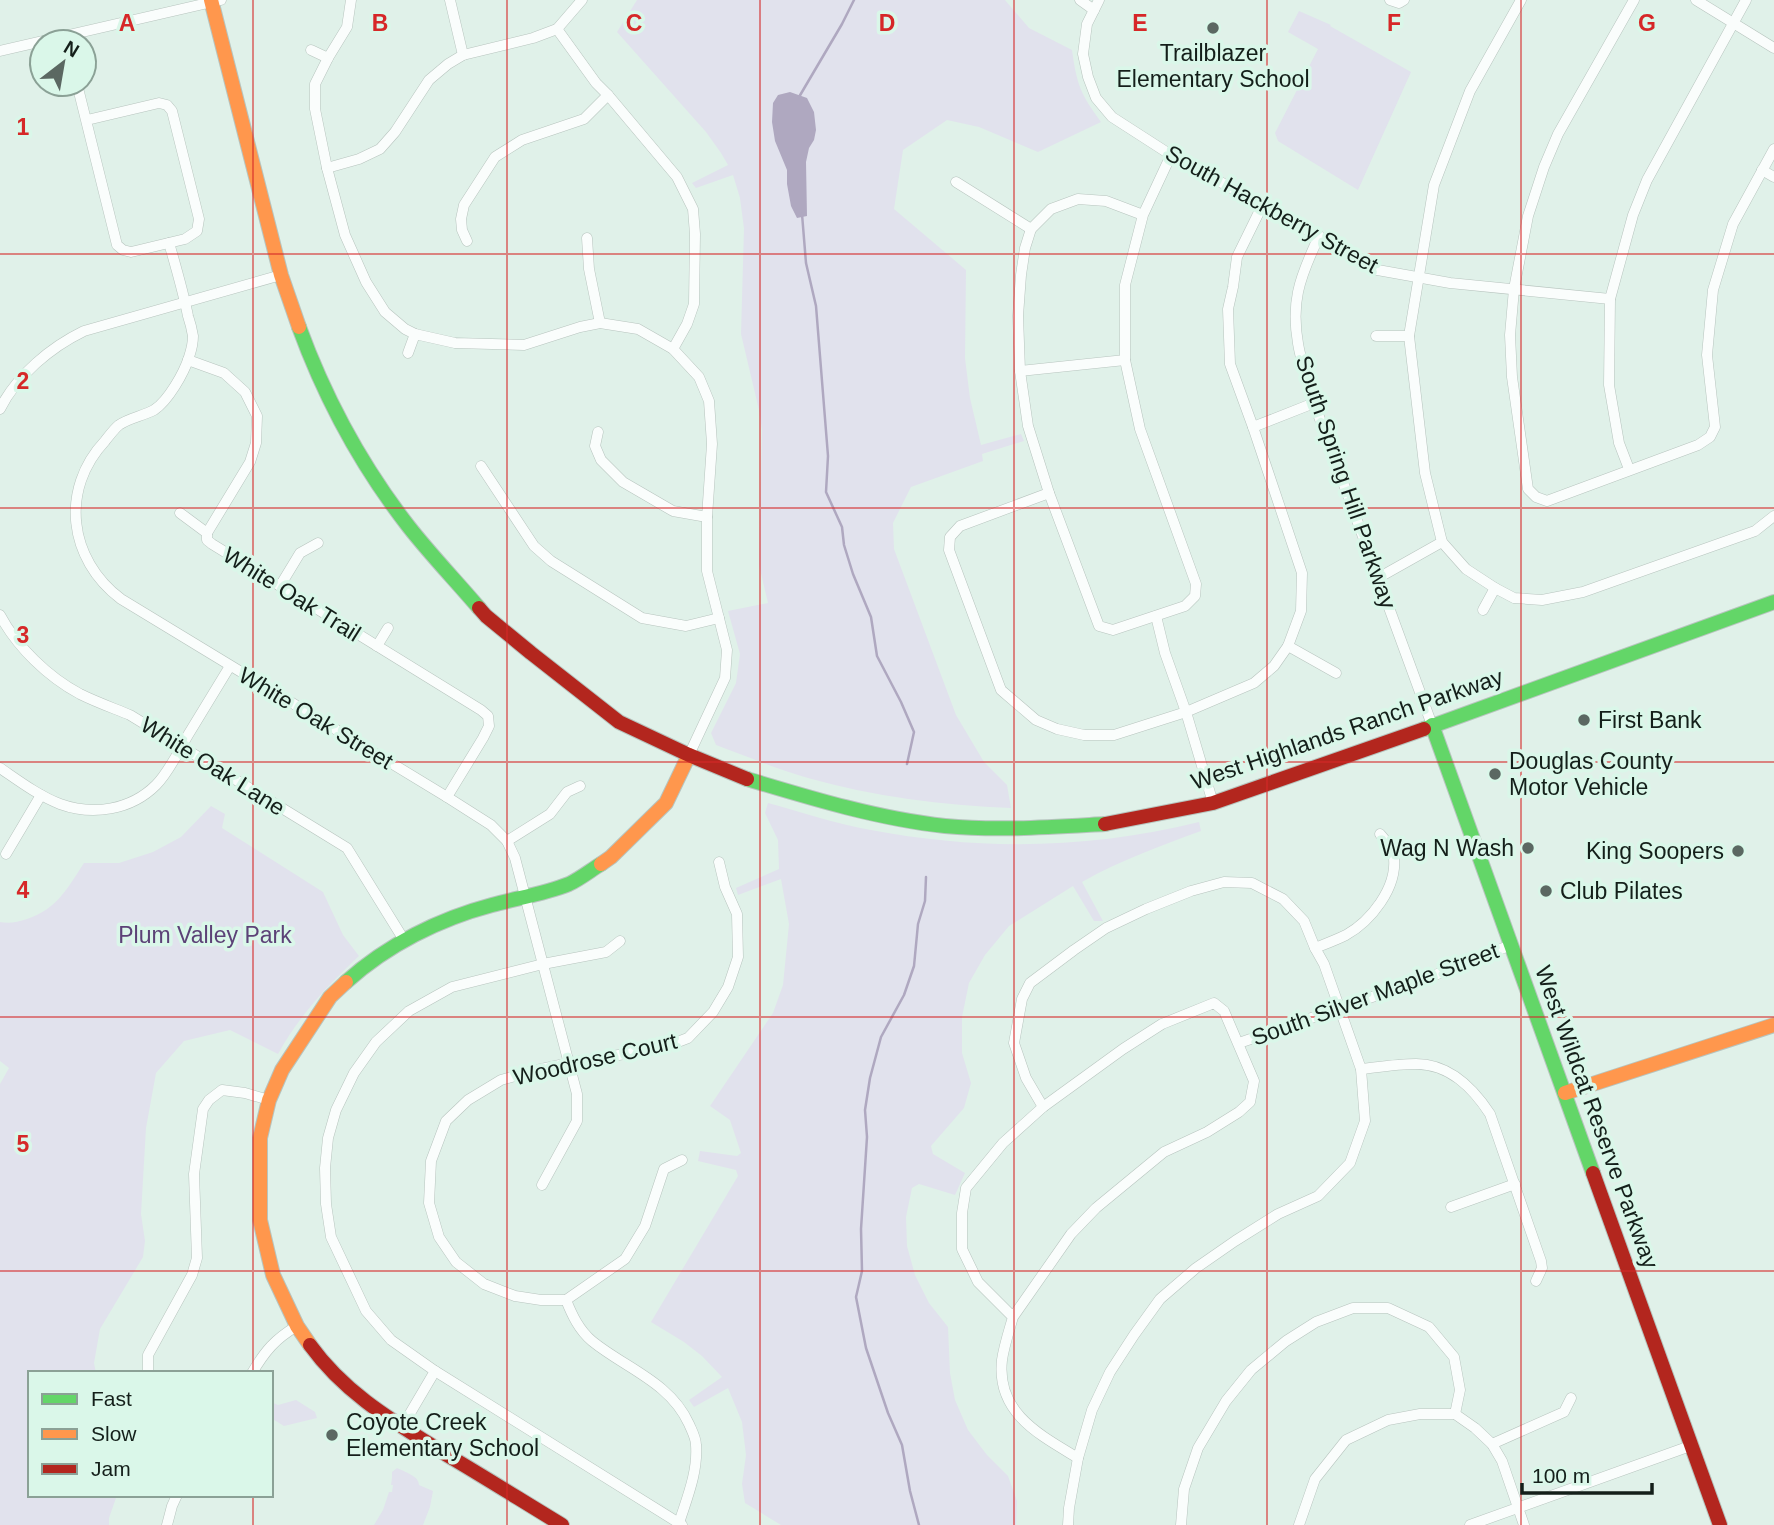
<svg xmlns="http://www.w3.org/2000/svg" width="1774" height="1525" viewBox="0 0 1774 1525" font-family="Arial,sans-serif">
<rect width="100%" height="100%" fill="#e0f1e9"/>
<!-- green -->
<g fill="#e1e2ed">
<path d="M637,0H1005L1029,28L1072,50C1077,85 1080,93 1101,122L1038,152L979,127L947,120L903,150L894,209L966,270L965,358L970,398L981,445L1021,434L1024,441L982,454L983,461L911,487L893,523L894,549L956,715L984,762L1007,785L1011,808C942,805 874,797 808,778C777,769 746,756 716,745L711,733L736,683L740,654L728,611L768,603L759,565L762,430L759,410L741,334L744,228L740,198L733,175L696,188L692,183L728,165L721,153L706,132L617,32Z"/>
<polygon points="1299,11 1331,25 1330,26 1411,72 1358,190 1278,141 1275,133 1318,49 1288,32"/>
<path d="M768,803C802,812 836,824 871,830C981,851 1090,849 1199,822L1201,831C1160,846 1121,860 1082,882L1103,921H1094L1073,886L1009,926L985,955L969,983L962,1017V1053L971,1083L964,1108L931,1146L933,1154L965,1173L955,1195L919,1184L912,1188L906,1217L907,1246L915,1275L929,1303L948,1327L950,1373L955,1400L968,1430L987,1455L1008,1476L1017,1501L1016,1525H781L745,1503L742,1484L746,1455L742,1422L728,1388L694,1407L689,1400L722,1377L702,1356L684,1342L651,1322L738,1176L736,1170L698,1161L700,1151L737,1156L741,1153L730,1120L710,1106L773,1013L783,985L789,924L781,879L738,895L736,888L779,869L778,840L765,813Z"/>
<path d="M211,806L225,814L222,828L323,892L343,935L359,956C328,985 298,1017 278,1054L230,1030L184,1041L156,1073L146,1128L141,1214L145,1241L143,1257L100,1329L94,1363L96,1373H30V1495H117L109,1518V1525H0V1084L9,1068L0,1061V922C10,924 17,922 27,919C57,909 67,889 84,863H119L153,852L181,837Z"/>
<polygon points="296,1400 315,1412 317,1418 284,1426 271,1418 271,1402 278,1405"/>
<path d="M397,1468C405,1472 419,1476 419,1485L433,1491L430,1507L423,1525H374L383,1510L389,1492H392L393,1485H391L392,1478V1472Z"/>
</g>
<!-- water -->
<polygon fill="#afa8c0" points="790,92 807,98 814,112 816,130 814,140 809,148 806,162 807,216 797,218 791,206 787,184 787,170 775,141 772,122 773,103 778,95"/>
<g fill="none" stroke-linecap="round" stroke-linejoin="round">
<!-- stream -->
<g stroke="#afa8c0" stroke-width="2.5">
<polyline points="799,97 842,24 854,0"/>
<polyline points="802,214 806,263 816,306 828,456 826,492 842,527 844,545 853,574 871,617 877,656 901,702 914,732 907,764"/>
<polyline points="919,1525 910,1491 902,1445 888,1413 866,1348 856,1297 862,1271 861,1229 867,1137 865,1110 870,1078 881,1037 904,995 914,966 918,924 925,901 926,877"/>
</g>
<!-- street casing -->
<g stroke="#b7c4be" stroke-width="11">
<g id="street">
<polyline points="351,0 347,27 328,58 315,84 315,109 327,168 345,235 366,282 385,312 405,329 415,334 455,343 524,345 580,327 600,323 638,329 673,349 699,377 709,401 712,444 707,517 707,571 727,650 725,678 689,755"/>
<polyline points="450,0 463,55"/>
<polyline points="1080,0 1094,10"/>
<polyline points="1099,0 1087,24 1083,54 1088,77 1096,98 1112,117 1171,155 1319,236 1372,269 1450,283 1610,299"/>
<polyline points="1390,0 1399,3 1404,0"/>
<polyline points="1521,0 1470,91 1434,185 1409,336 1425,473 1442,542 1466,569 1495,588 1514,598 1542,600 1583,592 1755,531 1774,516"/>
<polyline points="1634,0 1558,134 1544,167 1528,216 1514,289 1510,335 1512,377 1528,489 1536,497 1547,501 1698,445 1710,437 1715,427 1707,355 1713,290 1733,224 1774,149"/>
<polyline points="1696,0 1774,48"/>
<polyline points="557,29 596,83 608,95 677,177 693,209 695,234 694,304 687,324 673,349"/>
<polyline points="311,50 328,58"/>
<polyline points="0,51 221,0"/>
<polyline points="77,84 117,245 123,250 131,252 185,239 197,231 199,219 172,111 167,105 159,103 87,120"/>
<polyline points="327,168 359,159 380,149 395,132 429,80 448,64 463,55 533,38 557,29 582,0"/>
<polyline points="1762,170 1774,177"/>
<polyline points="956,182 1031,229"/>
<polyline points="1143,215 1106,201 1078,199 1051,209 1031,229 1025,248 1021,275 1018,316 1020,371 1028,426 1049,493 1099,626 1113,630 1185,606 1195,596 1196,584 1140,429 1125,360 1125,285 1143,215 1171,155"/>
<path d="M1319,236C1311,254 1302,272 1298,292C1290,330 1303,367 1314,403L1432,725"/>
<polyline points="587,238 589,269 600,323"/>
<polyline points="467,241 462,230 461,219 464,205 495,157 522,140 584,119 608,95"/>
<path d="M169,243C176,267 183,291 188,316C190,322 192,330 193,336C193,343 191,351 189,357C184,373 168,401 154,410C143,416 129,418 119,425C114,429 109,436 105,441C60,489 68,559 121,599L447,797L491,825L507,841L515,858L577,1094V1121L542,1185"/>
<polyline points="1376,336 1409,336"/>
<polyline points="408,353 415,334"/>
<polyline points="188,360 224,373 245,392 257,416 256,443 250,462 207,533"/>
<polyline points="1020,371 1125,360"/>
<path d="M0,409C17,375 51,347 84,331L281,275"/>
<polyline points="1253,427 1314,403"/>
<polyline points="598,432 595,446 601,460 623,482 673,511 707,517"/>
<polyline points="481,466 534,546 551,561 642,618 686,626 719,618"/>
<polyline points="1629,469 1619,443 1609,385 1610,299 1633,215 1647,180 1746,0"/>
<polyline points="1049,493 960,526 950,537 949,550 1001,690 1036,720 1057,729 1084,735 1114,735 1186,712 1254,683 1274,666 1288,646 1301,611 1302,573 1253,427 1230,364 1228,309 1233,287 1237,257 1262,206"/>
<polyline points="180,513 207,533 207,540 212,544 481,710 488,716 489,726 483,738 447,797"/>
<polyline points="1378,578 1442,542"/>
<polyline points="280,586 300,553 318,543"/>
<polyline points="1483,610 1495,588"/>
<path d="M0,615C17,647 48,677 80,694C96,702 113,708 130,715L347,848L404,940"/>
<polyline points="1156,616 1165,653 1186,712 1213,803"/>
<polyline points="377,646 388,628"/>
<polyline points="1288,646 1336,673"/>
<path d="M0,768C19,781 39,796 60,804C93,816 131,810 156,785C169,772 178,752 188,735C202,712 216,689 230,666"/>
<polyline points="507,841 550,814 567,792 580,786"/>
<polyline points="6,854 41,795"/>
<polyline points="620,941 606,952 543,964 452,987 409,1011 376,1042 354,1073 336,1110 328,1138 325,1168 326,1204 331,1237 366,1311 391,1340 435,1371 682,1525"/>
<path d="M1315,948C1325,944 1336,940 1346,935C1371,921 1397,888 1394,858C1393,849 1386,841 1380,834"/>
<polyline points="1239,1043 1430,977 1511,945"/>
<path d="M1361,1069C1379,1067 1398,1064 1416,1064C1450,1064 1473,1088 1490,1114L1541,1261L1542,1268L1536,1281"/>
<polyline points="1043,1107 1026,1078 1014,1043 1022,999 1030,983 1074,950 1106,928 1146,909 1191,891 1224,882 1252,883 1283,899 1304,921 1315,948 1324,964 1361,1069 1365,1121 1350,1163 1318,1196 1278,1214 1235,1241 1196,1268 1160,1299 1134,1335 1110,1372 1092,1410 1078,1458 1069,1508 1068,1525"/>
<polyline points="682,1160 664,1169 645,1226 625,1259 566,1300 541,1300 515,1296 484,1284 456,1262 439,1237 429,1203 431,1161 446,1121 468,1100 501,1080 532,1071 569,1063 662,1048 688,1038 713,1012 728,987 738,957 737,914 725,887 719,862"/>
<polyline points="1451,1207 1515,1184"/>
<path d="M566,1300C572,1315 579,1330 592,1341C625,1368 670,1382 689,1424C692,1431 696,1438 696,1445C698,1472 687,1498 679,1523"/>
<path d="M1013,1317L1071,1234L1096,1208L1164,1152L1207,1132L1239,1112L1250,1102L1254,1081L1224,1011L1214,1003L1162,1024L1123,1049L1043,1107L1003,1143L966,1188L962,1213V1249L978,1282L1013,1317C1009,1331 1004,1346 1002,1360C996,1413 1040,1435 1078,1458"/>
<polyline points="148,1373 148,1355 192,1275 197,1258 194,1174 203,1109 209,1100 222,1090 245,1093 269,1100"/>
<path d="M252,1373C265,1351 275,1339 297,1326"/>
<polyline points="402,1427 435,1371"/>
<polyline points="1492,1444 1564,1412 1571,1398"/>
<polyline points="167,1525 172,1506 177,1495"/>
<polyline points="1181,1525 1184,1489 1198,1448 1226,1401 1251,1370 1286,1341 1316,1322 1353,1308 1388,1308 1429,1327 1454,1357 1460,1390 1455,1414"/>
<polyline points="1299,1525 1315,1479 1346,1440 1388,1420 1420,1414 1455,1414 1475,1428 1492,1444 1502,1461 1524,1525"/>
<polyline points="1470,1525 1693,1445"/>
</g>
</g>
<!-- fast casing -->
<g stroke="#b7c4be" stroke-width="16">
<g id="fast">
<path d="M299,327C325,398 363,468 409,527C431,555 456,581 479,608"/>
<polyline points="1432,725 1593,1173"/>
<polyline points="1424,729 1774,602"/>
<path d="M747,779C810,798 879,819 945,826C998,831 1052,827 1105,824"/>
<path d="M346,982C387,945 439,919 492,905C517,898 544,894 569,884C580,879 591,870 601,864"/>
</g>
</g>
<!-- slow casing -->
<g stroke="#b7c4be" stroke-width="16">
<g id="slow">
<polyline points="211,0 281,275 299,327"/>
<polyline points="601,864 611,857 666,803 689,755"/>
<polyline points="1565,1093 1774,1025"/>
<polyline points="310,1345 297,1326 273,1275 260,1220 260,1138 269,1100 282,1070 330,997 346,982"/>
</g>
</g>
<!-- jam casing -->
<g stroke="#b7c4be" stroke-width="16">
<g id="jam">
<polyline points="479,608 486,616 531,653 619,722 689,755 747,779"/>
<polyline points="1105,824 1213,803 1424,729"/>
<polyline points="1593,1173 1720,1525"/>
<path d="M310,1345C346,1395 396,1423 447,1455C486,1478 524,1502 562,1525"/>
</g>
</g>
<!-- street -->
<use href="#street" stroke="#fafdfc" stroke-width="10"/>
<!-- fast -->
<use href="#fast" stroke="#63d668" stroke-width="14"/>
<!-- slow -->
<use href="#slow" stroke="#ff974d" stroke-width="14"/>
<!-- jam -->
<use href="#jam" stroke="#b3261e" stroke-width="14"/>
</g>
<!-- grid -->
<path fill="none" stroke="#d62828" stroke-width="2" stroke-opacity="0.55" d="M253,0V1373M507,0V1525M760,0V1525M1014,0V1525M1267,0V1525M1521,0V1525M0,254H1774M0,508H1774M0,762H1774M0,1017H1774M0,1271H1774M253,1495V1525"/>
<!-- markers -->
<g fill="#5b6862" stroke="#daf7e9" stroke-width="2.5">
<circle cx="1213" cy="28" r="7"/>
<circle cx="1584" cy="720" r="7"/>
<circle cx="1495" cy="774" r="7"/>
<circle cx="1528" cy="848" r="7"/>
<circle cx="1738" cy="851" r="7"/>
<circle cx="1546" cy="891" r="7"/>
<circle cx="332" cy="1435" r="7"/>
</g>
<g text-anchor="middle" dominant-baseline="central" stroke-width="7" stroke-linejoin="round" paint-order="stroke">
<!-- poi labels -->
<g font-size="23" fill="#141f1a" stroke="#daf7e9" text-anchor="start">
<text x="1213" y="53" text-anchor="middle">Trailblazer<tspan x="1213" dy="26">Elementary School</tspan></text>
<text x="1598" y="720">First Bank</text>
<text x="1509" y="761">Douglas County<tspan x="1509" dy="26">Motor Vehicle</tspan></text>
<text x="1514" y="848" text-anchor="end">Wag N Wash</text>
<text x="1724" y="851" text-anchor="end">King Soopers</text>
<text x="1560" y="891">Club Pilates</text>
<text x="346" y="1422">Coyote Creek<tspan x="346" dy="26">Elementary School</tspan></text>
</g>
<!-- street labels -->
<g font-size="23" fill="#141f1a" stroke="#daf7e9">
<text transform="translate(1272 209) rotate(29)">South Hackberry Street</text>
<text transform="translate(1346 482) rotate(71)">South Spring Hill Parkway</text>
<text transform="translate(292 594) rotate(32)">White Oak Trail</text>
<text transform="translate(316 718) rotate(31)">White Oak Street</text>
<text transform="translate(1347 729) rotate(-19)">West Highlands Ranch Parkway</text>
<text transform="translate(213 766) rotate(32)">White Oak Lane</text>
<text transform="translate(1375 994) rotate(-20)">South Silver Maple Street</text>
<text transform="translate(595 1059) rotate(-13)">Woodrose Court</text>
<text transform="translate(1597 1117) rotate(70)">West Wildcat Reserve Parkway</text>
</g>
<!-- park labels -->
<g font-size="23" fill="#5c4277" stroke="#daf7e9">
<text x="205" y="935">Plum Valley Park</text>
</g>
</g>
<g font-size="23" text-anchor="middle" font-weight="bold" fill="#d62828" stroke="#daf7e9" stroke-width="7" stroke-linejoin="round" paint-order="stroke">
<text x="127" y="31">A</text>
<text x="380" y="31">B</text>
<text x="634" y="31">C</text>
<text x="887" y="31">D</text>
<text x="1140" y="31">E</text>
<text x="1394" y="31">F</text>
<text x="1647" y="31">G</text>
<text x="23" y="135">1</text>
<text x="23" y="389">2</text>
<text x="23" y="643">3</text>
<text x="23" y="898">4</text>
<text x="23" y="1152">5</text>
</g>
<!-- legend -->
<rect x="28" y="1371" width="245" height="126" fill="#daf7e9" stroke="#8ba196" stroke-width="2"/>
<rect x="42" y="1394" width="35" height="10" fill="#63d668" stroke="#8ba196" stroke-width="2"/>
<text x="91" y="1406" font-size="21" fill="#141f1a">Fast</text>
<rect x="42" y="1429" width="35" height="10" fill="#ff974d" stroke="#8ba196" stroke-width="2"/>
<text x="91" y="1441" font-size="21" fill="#141f1a">Slow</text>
<rect x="42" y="1464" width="35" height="10" fill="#b3261e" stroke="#8ba196" stroke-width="2"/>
<text x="91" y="1476" font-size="21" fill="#141f1a">Jam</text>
<!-- north arrow -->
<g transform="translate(63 63) rotate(31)"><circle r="33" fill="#daf7e9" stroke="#8ba196" stroke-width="2"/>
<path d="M0-5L12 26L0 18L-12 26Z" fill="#5b6862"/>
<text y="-10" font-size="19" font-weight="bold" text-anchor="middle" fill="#141f1a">N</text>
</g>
<!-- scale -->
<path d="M1522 1483v10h130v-10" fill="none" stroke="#141f1a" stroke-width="3.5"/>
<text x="1532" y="1483" font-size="21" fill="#141f1a" stroke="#daf7e9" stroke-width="5" paint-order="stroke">100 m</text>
</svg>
